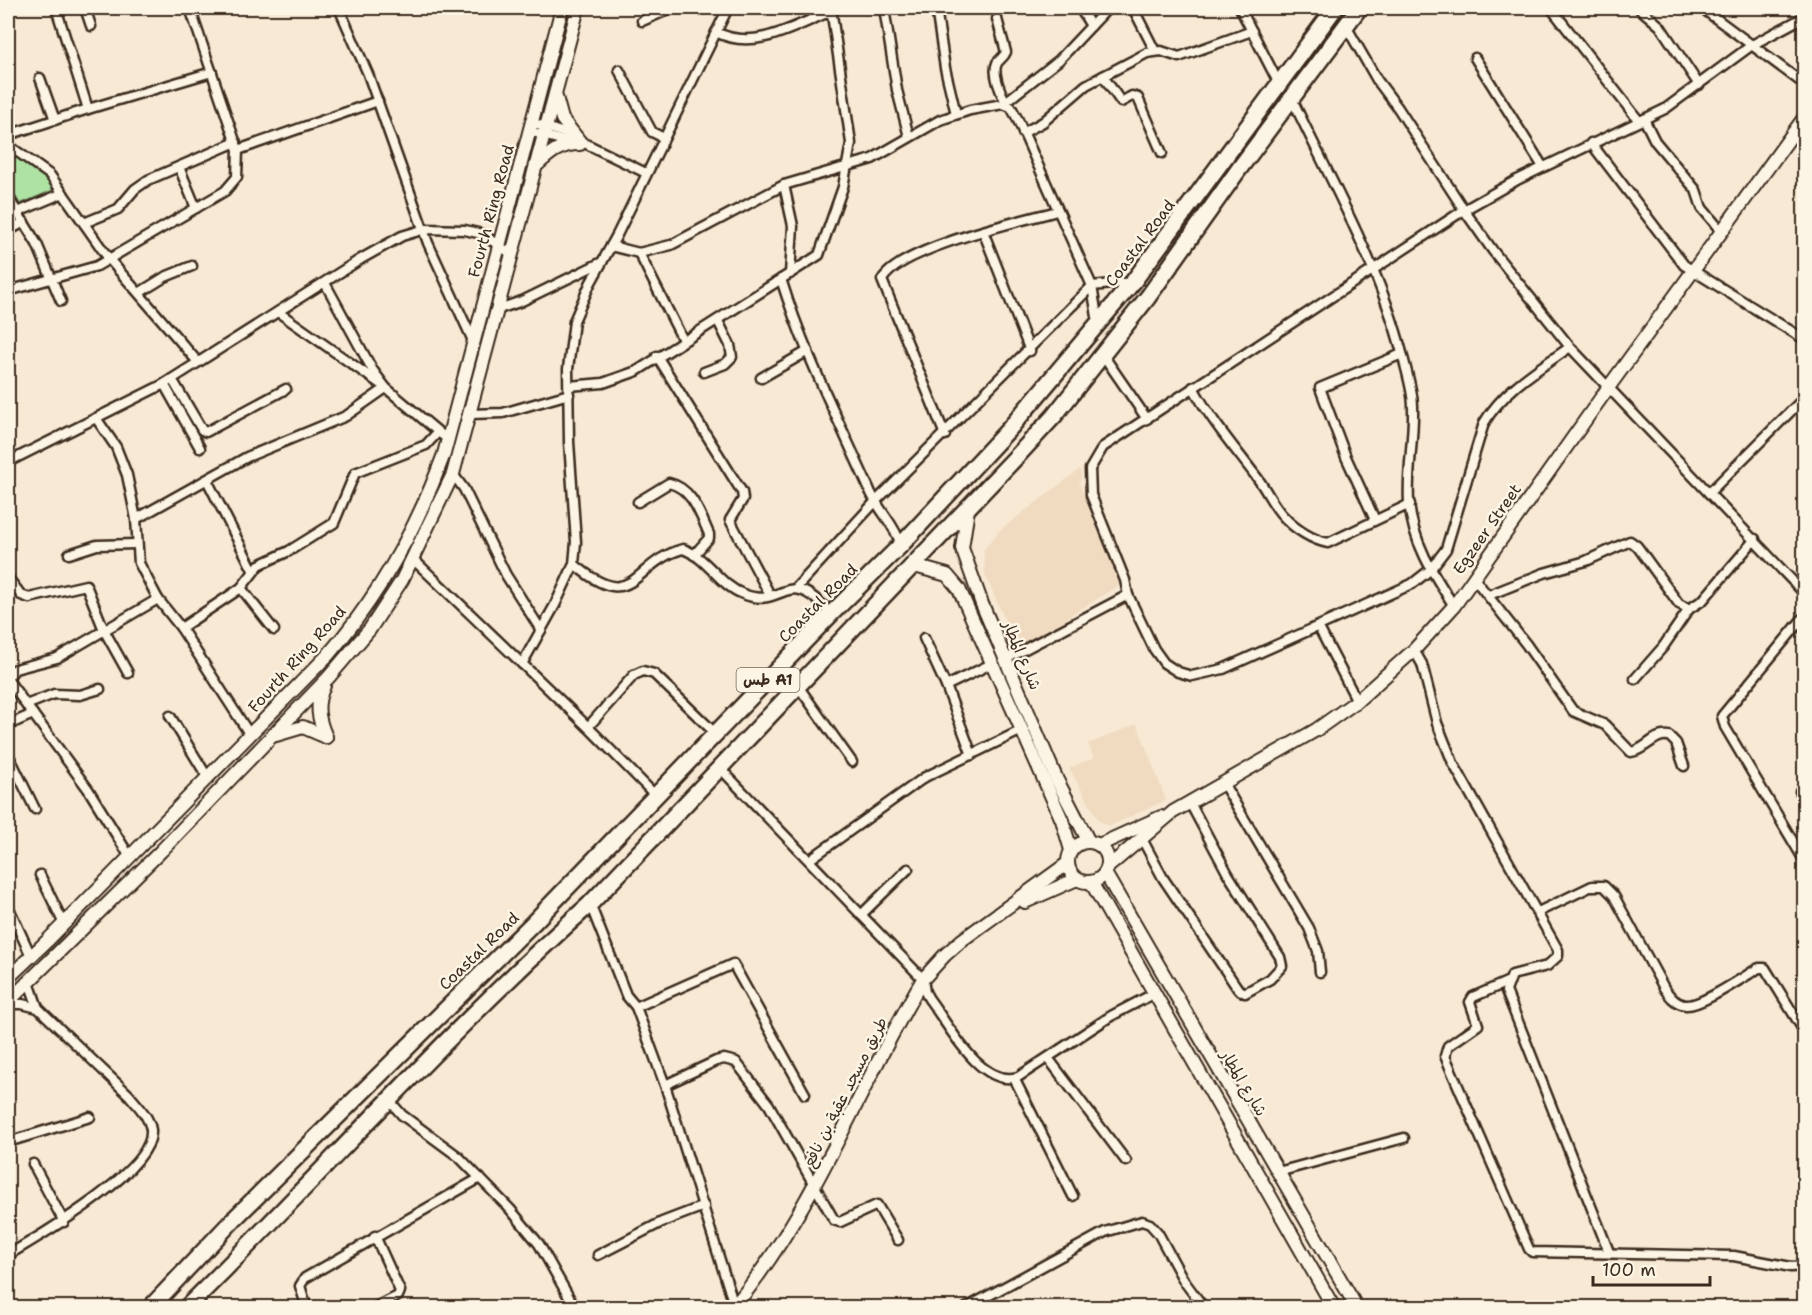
<svg xmlns="http://www.w3.org/2000/svg" width="1812" height="1315" viewBox="0 0 1812 1315" font-family="'Shantell Sans','Playpen Sans Arabic',sans-serif">
<rect width="100%" height="100%" fill="#f7e9d4"/>
<filter id="ink" filterUnits="userSpaceOnUse"><feTurbulence type="fractalNoise" baseFrequency=".0167" numOctaves="2"/><feDisplacementMap in="SourceGraphic" scale="12" xChannelSelector="R" yChannelSelector="G"/><feConvolveMatrix kernelMatrix="1 2 1 2 8 2 1 2 1" color-interpolation-filters="sRGB"/></filter>
<g filter="url(#ink)">
<!-- built -->
<g fill="#f0dbc0">
<polygon points="1080,469 1082,479 1079,482 1122,583 1018,649 985,575 984,549 999,531"/>
<polygon points="1137,724 1166,800 1110,826 1099,821 1069,768 1094,758 1088,744"/>
</g>
<!-- green -->
<path fill="#aee2a3" stroke="#748660" stroke-width="1.5" d="M8,151C28,158 42,168 54,187L51,191L20,204L8,183Z"/>
<g fill="none" stroke-linecap="round" stroke-linejoin="round">
<!-- street casing -->
<g stroke="#3b2a1e" stroke-width="13">
<g id="street">
<polyline points="85,8 91,26"/>
<polyline points="339,8 368,74 428,243 474,343"/>
<polyline points="884,8 897,90 909,137"/>
<polyline points="936,8 945,68 956,114"/>
<polyline points="1080,8 1091,26"/>
<polyline points="1133,8 1155,51"/>
<polyline points="1240,8 1279,84"/>
<polyline points="1551,8 1639,121"/>
<polyline points="1639,8 1660,26 1699,85"/>
<polyline points="1702,8 1804,84"/>
<path d="M997,19L1006,52C1004,57 1000,59 997,63C992,73 1001,94 1006,102"/>
<polyline points="642,21 672,8"/>
<polyline points="1346,26 1377,80 1398,108 1464,210 1493,251 1570,347 1804,593"/>
<path d="M716,32C754,52 795,26 831,11"/>
<polyline points="1475,58 1543,167"/>
<polyline points="619,70 652,132 664,138"/>
<polyline points="1103,76 1121,102 1132,96 1138,98 1162,153"/>
<polyline points="40,78 55,120"/>
<path d="M1292,99C1330,179 1380,268 1402,353C1406,370 1413,390 1413,407C1414,439 1407,470 1409,502C1412,541 1433,574 1454,606"/>
<polyline points="1003,104 1011,107 1017,118 1092,286 1098,323"/>
<polyline points="88,109 212,72"/>
<polyline points="1644,119 1655,141 1696,190 1702,208 1722,232"/>
<polyline points="531,122 564,133 646,173"/>
<polyline points="529,131 571,143"/>
<polyline points="1023,133 1043,122 1086,85 1147,53 1161,51 1179,57 1252,31"/>
<polyline points="8,135 88,109 56,8"/>
<polyline points="1591,143 1684,265 1804,339"/>
<polyline points="8,145 50,175 109,259 197,361"/>
<polyline points="238,150 378,101"/>
<polyline points="179,167 196,208"/>
<polyline points="784,185 793,226 790,274"/>
<polyline points="8,197 37,244 61,301"/>
<polyline points="18,212 63,193"/>
<polyline points="84,223 118,209 135,189 148,180 236,142"/>
<polyline points="8,231 24,222"/>
<polyline points="983,231 1030,351"/>
<polyline points="611,246 639,253 671,245 784,185 872,159 940,120 970,110 1003,104 1059,60 1108,8"/>
<polyline points="639,253 683,340"/>
<path d="M781,279C804,353 840,423 871,493C880,512 895,525 901,545"/>
<polyline points="325,283 372,369 386,388 442,435"/>
<polyline points="8,291 97,266 225,191 237,177 238,150 190,8"/>
<polyline points="139,293 165,277 192,266"/>
<polyline points="496,310 522,301 602,262"/>
<path d="M1570,347C1539,369 1503,390 1484,423L1446,549L1430,570L1412,584L1223,669L1192,676L1178,672L1164,663L1154,649L1128,595L1125,580L1091,495L1090,469L1103,447L1464,210L1517,180L1665,109L1752,45L1804,17"/>
<polyline points="1103,355 1147,419"/>
<polyline points="657,356 742,492 743,499 730,520 770,595"/>
<polyline points="704,372 725,364 732,357 730,345 718,321"/>
<polyline points="761,378 808,351"/>
<polyline points="172,379 202,430 206,432 286,389"/>
<polyline points="164,384 200,448"/>
<polyline points="569,386 603,383 637,371 819,255 843,187 851,143 831,8"/>
<path d="M1193,387C1210,419 1233,446 1255,475C1266,488 1272,505 1284,517C1295,529 1312,540 1328,543L1410,504"/>
<polyline points="470,414 503,413 569,394"/>
<polyline points="96,418 116,447 127,475 136,519 139,563 158,599 181,628 250,735"/>
<path d="M945,435L882,280C900,248 1020,221 1057,211"/>
<polyline points="8,462 164,384 361,259 402,236 425,229 465,230 482,234 510,253"/>
<polyline points="453,474 464,489 506,575 541,630"/>
<polyline points="207,480 253,570"/>
<polyline points="1709,493 1804,398"/>
<path d="M638,502L669,483C692,488 700,514 709,534V538L694,555"/>
<polyline points="136,519 247,457 346,416 386,388 278,312"/>
<polyline points="1375,520 1346,457 1320,388 1402,354"/>
<polyline points="69,554 97,545 136,544"/>
<polyline points="414,560 588,727 655,795"/>
<path d="M574,564C635,616 631,563 683,549C707,557 719,585 743,594C785,611 785,562 831,614"/>
<path d="M1473,577L1526,644L1573,711L1605,725L1631,752C1645,751 1654,733 1669,736L1676,743L1684,766"/>
<polyline points="8,578 21,595 29,598 86,585 104,630 128,673"/>
<polyline points="241,588 274,630"/>
<polyline points="796,588 875,502 1092,286 1133,282"/>
<polyline points="1489,595 1544,573 1586,561 1630,541 1637,546 1679,604 1689,609 1703,600 1755,539"/>
<polyline points="1804,617 1722,716 1725,727 1804,860"/>
<polyline points="181,628 241,588 259,565 289,551 334,523 355,473 426,445 437,433"/>
<polyline points="1319,628 1357,701"/>
<polyline points="924,638 946,686"/>
<polyline points="1414,650 1422,664 1437,723 1453,763 1558,950 1558,956 1547,966 1512,975 1506,991 1609,1252"/>
<polyline points="1006,659 1128,595"/>
<polyline points="522,664 555,605 574,564 576,542 569,442 568,369 574,321 590,284 617,235 728,8"/>
<polyline points="8,677 15,669 57,658 158,599"/>
<polyline points="1635,679 1663,647 1689,609"/>
<polyline points="8,680 88,789 130,857"/>
<polyline points="798,686 852,762"/>
<polyline points="26,705 54,694 80,695 100,689"/>
<polyline points="170,716 208,778"/>
<polyline points="8,725 33,714"/>
<polyline points="588,727 634,675 643,671 654,674 716,734"/>
<polyline points="8,754 35,809"/>
<polyline points="972,755 946,686 993,663"/>
<path d="M719,767L923,979L925,992L929,999C949,1025 980,1088 1018,1077L1111,1016L1153,994"/>
<polyline points="1223,783 1309,928 1318,951 1320,972"/>
<polyline points="1800,791 1804,789"/>
<polyline points="1142,839 1163,878 1238,989 1245,993 1270,979 1282,966 1280,957 1228,874 1190,803"/>
<polyline points="809,860 925,777 1022,730"/>
<polyline points="40,875 64,924"/>
<polyline points="590,904 626,995 636,1007 665,1085 735,1308"/>
<polyline points="8,906 31,956"/>
<path d="M1538,912L1592,886H1604L1614,896L1664,988C1669,995 1675,1004 1686,1005C1702,1006 1743,977 1759,968H1765L1804,1031"/>
<polyline points="861,915 908,869"/>
<polyline points="29,982 38,1008"/>
<polyline points="1507,982 1473,997 1470,1002 1478,1025 1448,1046 1445,1056 1529,1249 1532,1252 1734,1256 1791,1267 1804,1266"/>
<path d="M8,1004H22L38,1008L129,1095C137,1105 149,1116 151,1130C155,1170 38,1237 8,1255"/>
<polyline points="636,1007 733,964 805,1094"/>
<polyline points="1048,1058 1126,1161"/>
<polyline points="1014,1078 1073,1196"/>
<polyline points="665,1085 716,1061 724,1059 736,1062 769,1105 834,1220 840,1222 877,1205 898,1240"/>
<polyline points="388,1099 402,1115 459,1157 510,1209 539,1244 575,1308"/>
<polyline points="8,1142 90,1117"/>
<polyline points="33,1164 64,1222"/>
<polyline points="1278,1172 1404,1138"/>
<polyline points="598,1255 662,1222 704,1206"/>
<polyline points="307,1308 300,1286 305,1278 480,1178"/>
<polyline points="373,1308 398,1296 400,1291 375,1236"/>
<polyline points="966,1308 1105,1232 1142,1221 1150,1224 1158,1233 1184,1281 1204,1308"/>
</g>
</g>
<!-- secondary casing -->
<g stroke="#3b2a1e" stroke-width="16">
<g id="secondary">
<polyline points="968,509 962,548 982,604 1057,780 1089,842"/>
<polyline points="911,565 947,575 959,589 1062,820 1071,850"/>
<circle cx="1088" cy="862" r="20"/>
<polyline points="1099,845 1161,817"/>
<polyline points="1108,867 1173,812 1316,730 1357,701 1414,650 1454,606 1608,388 1804,118"/>
<polyline points="1105,873 1357,1308"/>
<polyline points="1091,882 1334,1308"/>
<polyline points="1025,902 1077,879"/>
<path d="M733,1308C815,1209 858,1088 923,979L945,955L962,940L1068,863"/>
</g>
</g>
<!-- primary casing -->
<g stroke="#3b2a1e" stroke-width="16">
<g id="primary">
<polyline points="556,97 562,119 580,142"/>
<path d="M536,166C550,153 560,144 580,144"/>
<path d="M324,686C315,704 318,719 326,737"/>
<polyline points="276,735 303,727 326,737"/>
<path d="M8,978L47,941L328,655C379,596 417,528 444,454L562,8"/>
<polyline points="8,1002 161,851 328,678 370,629 402,580 453,474 578,8"/>
</g>
</g>
<!-- highway casing -->
<g stroke="#3b2a1e" stroke-width="20">
<g id="highway">
<polyline points="150,1308 234,1219 533,923 831,614 901,545 1010,428 1133,282 1335,8"/>
<path d="M186,1308C322,1174 448,1031 590,904L1019,454L1054,416L1148,297L1239,169L1359,8"/>
</g>
</g>
<!-- street -->
<use href="#street" stroke="#fcf5e5" stroke-width="8"/>
<!-- secondary -->
<use href="#secondary" stroke="#fcf5e5" stroke-width="12"/>
<!-- primary -->
<use href="#primary" stroke="#fcf5e5" stroke-width="12"/>
<!-- highway -->
<use href="#highway" stroke="#fcf5e5" stroke-width="15"/>
</g>
</g>
<g text-anchor="middle" dominant-baseline="central" stroke-width="5" stroke-linejoin="round" paint-order="stroke">
<!-- shield labels -->
<rect fill="#fcf5e5" stroke="#75675a" stroke-width="1.5" x="736.5" y="668" width="63" height="24" rx="4.5"/>
<g font-size="15" font-weight="bold" fill="#3b2a1e">
<text x="768" y="680">طس A1</text>
</g>
<!-- street labels -->
<g font-size="16" fill="#3b2a1e" stroke="#fcf5e5">
<text transform="translate(491 211) rotate(-75)">Fourth Ring Road</text>
<text transform="translate(1140 243) rotate(-53)">Coastal Road</text>
<text transform="translate(1487 529) rotate(-55)">Egzeer Street</text>
<text transform="translate(818 603) rotate(-45)">Coastal Road</text>
<text transform="translate(1022 655) rotate(67)">شارع المطار</text>
<text transform="translate(297 659) rotate(-48)">Fourth Ring Road</text>
<text transform="translate(479 951) rotate(-44)">Coastal Road</text>
<text transform="translate(1244 1083) rotate(59)">شارع المطار</text>
<text transform="translate(845 1092) rotate(-63)">طريق مسجد عقبة بن نافع</text>
</g>
</g>
<!-- margin -->
<rect width="1812" height="1315" fill="none" stroke="#fcf5e5" stroke-width="30"/>
<rect x="15" y="15" width="1782" height="1285" fill="none" stroke="#3b2a1e" stroke-width="2" filter="url(#ink)"/>
<!-- scale -->
<path d="M1593 1276v9h117v-9" fill="none" stroke="#3b2a1e" stroke-width="3"/>
<text x="1602" y="1276" font-size="18" fill="#3b2a1e" stroke="#fcf5e5" stroke-width="4.5" paint-order="stroke">100 m</text>
</svg>
